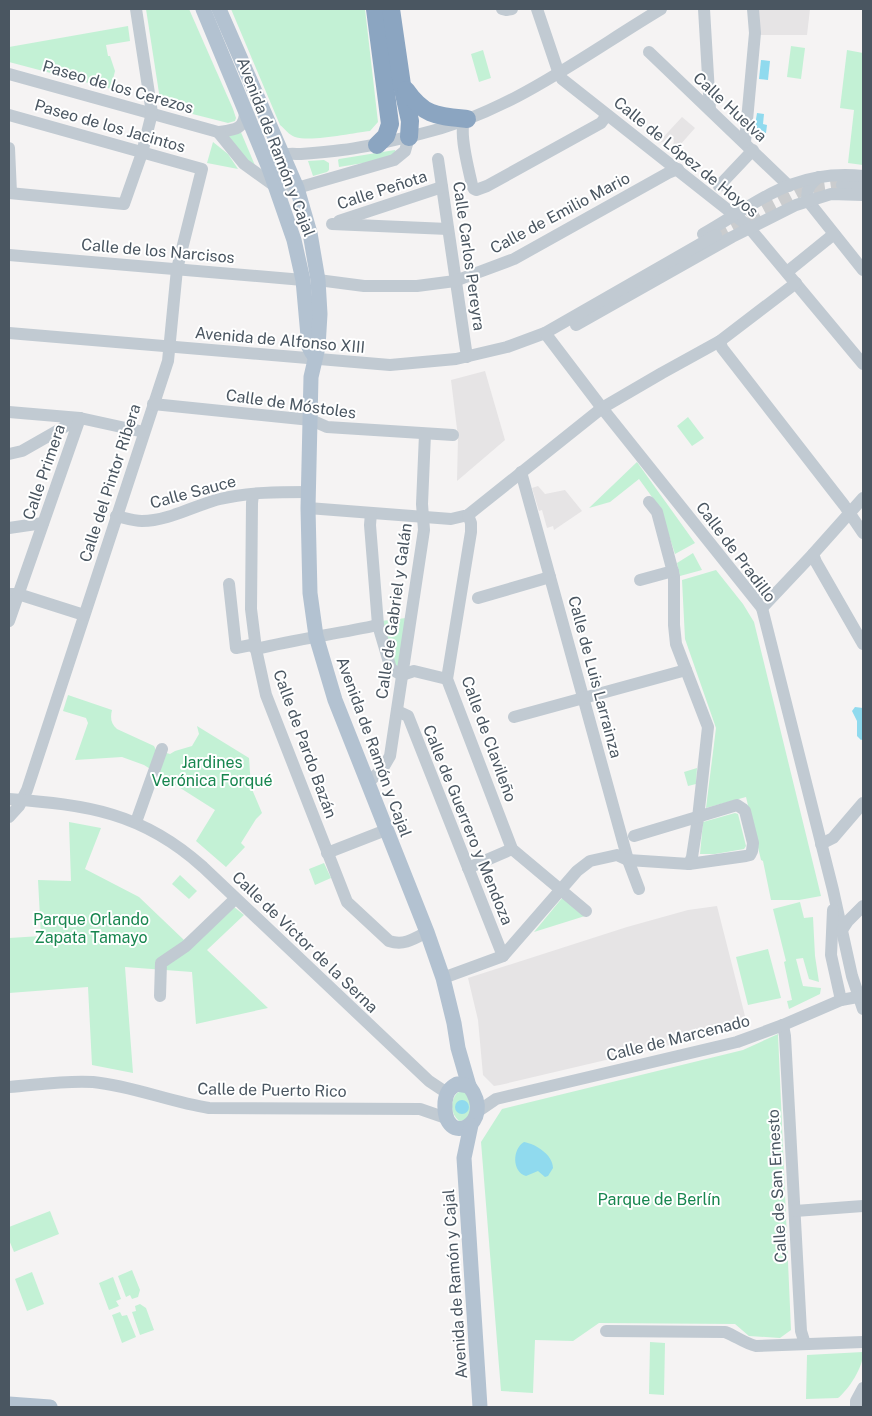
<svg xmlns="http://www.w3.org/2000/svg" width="872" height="1416" viewBox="0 0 872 1416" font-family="'Public Sans',sans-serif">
<rect width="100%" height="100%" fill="#f5f3f3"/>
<!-- education -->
<g fill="#e6e4e5">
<polygon points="755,9 810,9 807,35 757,35"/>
<polygon points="682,117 695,128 672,154 674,139 658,143"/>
<polygon points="485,371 505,440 457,481 458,437 451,380"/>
<polygon points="538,486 545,494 565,490 582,511 554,530 553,526 547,528 542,510 539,511 532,488"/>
<polygon points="717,906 744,1012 746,1021 742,1028 500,1085 494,1086 483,1075 478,1020 468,978 627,927 688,910"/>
</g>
<!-- green -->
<g fill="#c3f1d5">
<polygon points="146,9 189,9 233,109 236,118 235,121 228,123 161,106"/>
<path d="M231,9H365L378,122L370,131C352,133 312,142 295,137C289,135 285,129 280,125Z"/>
<polygon points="128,26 130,41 106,45 108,56 110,56 115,71 113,79 115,90 9,62 9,47"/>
<polygon points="791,46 805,48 801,79 787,77"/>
<polygon points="483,50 491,78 479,82 471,54"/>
<polygon points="847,50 863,53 863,165 848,163 854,110 840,108"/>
<polygon points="240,130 257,170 221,133"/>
<polygon points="213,142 228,154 238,169 207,163"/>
<polygon points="395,150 396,152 395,154 376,161 339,167 338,160 339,159"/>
<polygon points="324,160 329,163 329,170 327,172 313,176 308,161"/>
<polygon points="688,417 704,438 692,446 677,426"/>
<polygon points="637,462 695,543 675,554 660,508 639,479 610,502 589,508"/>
<polygon points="693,553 702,570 680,576 677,563"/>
<polygon points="716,570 743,604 754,622 821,896 799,900 771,900 763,861 761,860 746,797 706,808 716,728 685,639 682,580"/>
<polygon points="406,618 399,667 393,666 381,621"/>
<path d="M68,695L112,710C110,718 111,724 117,729L154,746L156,750L170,754L175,751L192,746L199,734L197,726L249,758L251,787L262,813L256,819L241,843L245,847L226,867L196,841L215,810L144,765L122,757L75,760L88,723L86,718L63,711Z"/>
<polygon points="697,768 696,784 688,786 684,772"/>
<polygon points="735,813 738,814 746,846 744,849 715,854 700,854 703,822"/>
<polygon points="69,822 101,828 85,869 139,897 184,940 228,902 244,915 207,950 268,1008 196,1024 192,972 125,967 133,1073 92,1065 88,987 9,993 9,938 41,936 38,880 71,881"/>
<polygon points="324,863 331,878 315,885 309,869"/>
<polygon points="180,875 197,891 189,899 172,884"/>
<polygon points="563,897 585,916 534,932"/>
<polygon points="800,902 804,918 813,917 815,956 819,982 809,979 803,958 796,959 803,986 821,988 820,994 789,1009 787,1001 792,1000 784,962 786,961 773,909"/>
<polygon points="768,949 781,998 748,1005 736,957"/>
<polygon points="778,1034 791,1330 780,1338 749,1336 735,1324 599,1323 573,1341 535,1340 533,1393 501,1391 481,1142 502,1109 743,1050"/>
<path d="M461,1091L465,1092L472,1105L468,1120L459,1121C450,1113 450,1101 457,1093Z"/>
<polygon points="50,1211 59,1234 14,1252 9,1240 9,1227"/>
<polygon points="132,1270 140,1290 138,1297 132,1299 130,1295 126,1297 118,1276"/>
<polygon points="32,1272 44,1304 27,1311 15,1279"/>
<polygon points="113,1277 121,1299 116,1301 119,1306 109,1310 99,1283"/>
<polygon points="140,1304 146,1308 154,1330 140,1335 132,1312 136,1311 135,1306"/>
<polygon points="120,1312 122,1316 127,1315 136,1337 122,1343 112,1315"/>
<polygon points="650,1342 665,1343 664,1395 649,1394"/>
<path d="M863,1352C864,1366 849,1389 838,1398L806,1399L807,1355Z"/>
</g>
<!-- water -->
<g fill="#90daee">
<polygon points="761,60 770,61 768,80 759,79"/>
<polygon points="757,113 764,114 763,124 767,125 766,133 754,131"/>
<polygon points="855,707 863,708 863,739 861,740 857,736 857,721 852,711"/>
<circle cx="462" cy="1107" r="7"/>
<path d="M524,1142C536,1144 553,1155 553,1168L548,1176L545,1177L538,1171L526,1176C512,1172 512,1149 524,1142Z"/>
</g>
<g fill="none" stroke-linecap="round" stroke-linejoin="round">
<!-- minor-tunnel -->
<polyline stroke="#caccce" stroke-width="12" stroke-dasharray="12 6" stroke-linecap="butt" points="716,235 800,191 842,185"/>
<!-- minor -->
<g stroke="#c1cad2" stroke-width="12">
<polyline points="502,9 506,10 512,9"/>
<polyline points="537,9 559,74 562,79 747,225 863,364"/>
<polyline points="704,9 710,110"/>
<polyline points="649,52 789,186"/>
<path d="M9,74L218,132C234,130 245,130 245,111"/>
<polyline points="9,115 202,169 177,269 168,361 27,790 19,806 9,817"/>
<path d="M465,120C458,132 469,170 472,185L474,189L476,190L487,186L601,123L607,115"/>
<polyline points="218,132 244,164 276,187"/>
<path d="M409,137L405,151L394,160L297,188C277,191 282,177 269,168C271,162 276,158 282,155C287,153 295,154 301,154C315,153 328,152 342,150C369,147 394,140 420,134C510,113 584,55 661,9"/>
<polyline points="745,142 755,33 753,9"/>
<polyline points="9,148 11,193"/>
<polyline points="438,159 467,357"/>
<path d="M819,177C811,183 805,189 808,201L863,270"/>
<polyline points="842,185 863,185"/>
<polyline points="719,186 753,150"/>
<polyline points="9,193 124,204 142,153 152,113 136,9"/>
<polyline points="339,221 442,187"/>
<polyline points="332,224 448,229"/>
<path d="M703,234C759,202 793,169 863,176"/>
<polyline points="9,255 303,280"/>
<polyline points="787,272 834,234"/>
<polyline points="318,280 364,286 417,286 455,281 514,259 668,173 678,169"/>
<polyline points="576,325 732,237 796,205 831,194 863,195"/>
<polyline points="9,333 390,365 456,359 507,347 545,333 716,235"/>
<polyline points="545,333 602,408 762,608 833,890 852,976 863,1009"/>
<polyline points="720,341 722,348 844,505 863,533"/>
<polyline points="153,404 311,420 327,427 453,435"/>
<polyline points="9,412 80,418 144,432"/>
<polyline points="9,454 22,451 80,418"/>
<polyline points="521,472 628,860 639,889"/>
<path d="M253,494L252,503L251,609L256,649L266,695L347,902L389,941C404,946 414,939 427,932"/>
<polyline points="649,502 657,512 674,576 674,625 676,644 708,727 698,818 692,857 689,864"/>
<polyline points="308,508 451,519 468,515 602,408 662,373 720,341 796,283"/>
<polyline points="371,513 370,525 378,625 391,669 402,675"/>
<polyline points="468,515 471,523 471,532 447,679 512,849 586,911"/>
<path d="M116,516C125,518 133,521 142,521C169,521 195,505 220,499C249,492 279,492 308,492"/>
<polyline points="9,528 43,523"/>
<polyline points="813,554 816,562 863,644"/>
<polyline points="640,580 673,571"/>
<path d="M229,584L236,648L251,645L256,649C297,639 337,634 378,625"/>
<polyline points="9,594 18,594 84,615"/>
<polyline points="478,598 550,577"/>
<polyline points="762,608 813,554 863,498"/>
<polyline points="9,621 80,418"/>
<polyline points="402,675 414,671 447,679"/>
<polyline points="397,711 408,716 503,956"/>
<polyline points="514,717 686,670"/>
<polyline points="368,783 383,768 390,756 424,530 422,504 425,434"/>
<path d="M9,799C87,805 142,812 203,867L429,1081L447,1093"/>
<polyline points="136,822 162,749"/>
<polyline points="821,844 833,838 863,803"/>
<polyline points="327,853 386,830"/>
<polyline points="468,868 512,849"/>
<polyline points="833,910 831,955 841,1000"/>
<polyline points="842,930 848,921 863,906"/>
<polyline points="443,978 503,956 577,871 590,861 617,855 628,860 689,864 746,856 750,855 752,851 753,843 745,811 743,809 737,805 634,836"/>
<polyline points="160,996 161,963 186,946 235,899"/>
<polyline points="783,1025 785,1036 801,1331 805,1344"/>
<path d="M9,1087C36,1085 66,1080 93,1082C133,1086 170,1102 209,1108L420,1109L446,1118"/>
<polyline points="477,1112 496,1099 737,1042 783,1025 841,1000 863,996"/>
<polyline points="795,1211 863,1206"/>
<path d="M606,1331L725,1332C736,1336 744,1343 756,1346L863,1342"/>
<polyline points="856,1407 856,1401 863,1388"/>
</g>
<!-- major -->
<g stroke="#b3c2d1" stroke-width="15">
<polyline points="203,9 269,168 294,240 303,280 309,347 312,353"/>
<polyline points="219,9 297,188 310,233 318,280 320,314 318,347 311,377 308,508 310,593 316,636 335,700 427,932 443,978 454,1023 458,1048 469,1086"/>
<path d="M457,1084L469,1086C498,1124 442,1151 445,1102C446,1093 449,1088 457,1084Z"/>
<polyline points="471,1125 464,1158 480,1407"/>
<polyline points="9,1404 50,1407"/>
</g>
<!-- highway -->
<g stroke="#8ba5c1" stroke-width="18">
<polyline points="375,9 390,124 386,136 377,145"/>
<polyline points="391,9 402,85 410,121 409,137"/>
<path d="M406,90C424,116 437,116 467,119"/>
</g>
</g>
<g text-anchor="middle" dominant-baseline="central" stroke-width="4" stroke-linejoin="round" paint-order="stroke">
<!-- street labels -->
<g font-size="16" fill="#4a5661" stroke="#fff">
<text transform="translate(118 87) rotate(16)">Paseo de los Cerezos</text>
<text transform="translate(730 107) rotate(43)">Calle Huelva</text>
<text transform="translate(110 126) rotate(16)">Paseo de los Jacintos</text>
<text transform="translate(276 147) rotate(69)">Avenida de Ramón y Cajal</text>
<text transform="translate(686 157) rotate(39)">Calle de López de Hoyos</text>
<text transform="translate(382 190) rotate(-18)">Calle Peñota</text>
<text transform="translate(560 213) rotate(-28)">Calle de Emilio Mario</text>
<text transform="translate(158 251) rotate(5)">Calle de los Narcisos</text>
<text transform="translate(469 256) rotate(82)">Calle Carlos Pereyra</text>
<text transform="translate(280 340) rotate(5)">Avenida de Alfonso XIII</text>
<text transform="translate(291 404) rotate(8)">Calle de Móstoles</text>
<text transform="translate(44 472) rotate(-71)">Calle Primera</text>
<text transform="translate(110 483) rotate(-72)">Calle del Pintor Ribera</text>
<text transform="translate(193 492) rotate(-15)">Calle Sauce</text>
<text transform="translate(736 552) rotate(53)">Calle de Pradillo</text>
<text transform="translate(394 611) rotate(-82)">Calle de Gabriel y Galán</text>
<text transform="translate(595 677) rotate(75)">Calle de Luis Larrainza</text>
<text transform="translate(489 739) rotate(70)">Calle de Clavileño</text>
<text transform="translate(305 744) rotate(70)">Calle de Pardo Bazán</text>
<text transform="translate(374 747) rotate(70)">Avenida de Ramón y Cajal</text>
<text transform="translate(468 825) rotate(68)">Calle de Guerrero y Mendoza</text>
<text transform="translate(305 942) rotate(44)">Calle de Víctor de la Serna</text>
<text transform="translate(678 1038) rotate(-14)">Calle de Marcenado</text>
<text transform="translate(272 1090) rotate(1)">Calle de Puerto Rico</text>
<text transform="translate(777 1186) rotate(-93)">Calle de San Ernesto</text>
<text transform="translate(455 1284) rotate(-94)">Avenida de Ramón y Cajal</text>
</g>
<!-- park labels -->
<g font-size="16" fill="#17864f" stroke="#fff">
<text x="212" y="762">Jardines<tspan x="212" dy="18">Verónica Forqué</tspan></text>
<text x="91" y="919">Parque Orlando<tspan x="91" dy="18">Zapata Tamayo</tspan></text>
<text x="659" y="1199">Parque de Berlín</text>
</g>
</g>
<!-- border -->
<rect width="872" height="1416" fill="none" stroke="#4a5661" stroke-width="20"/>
</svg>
